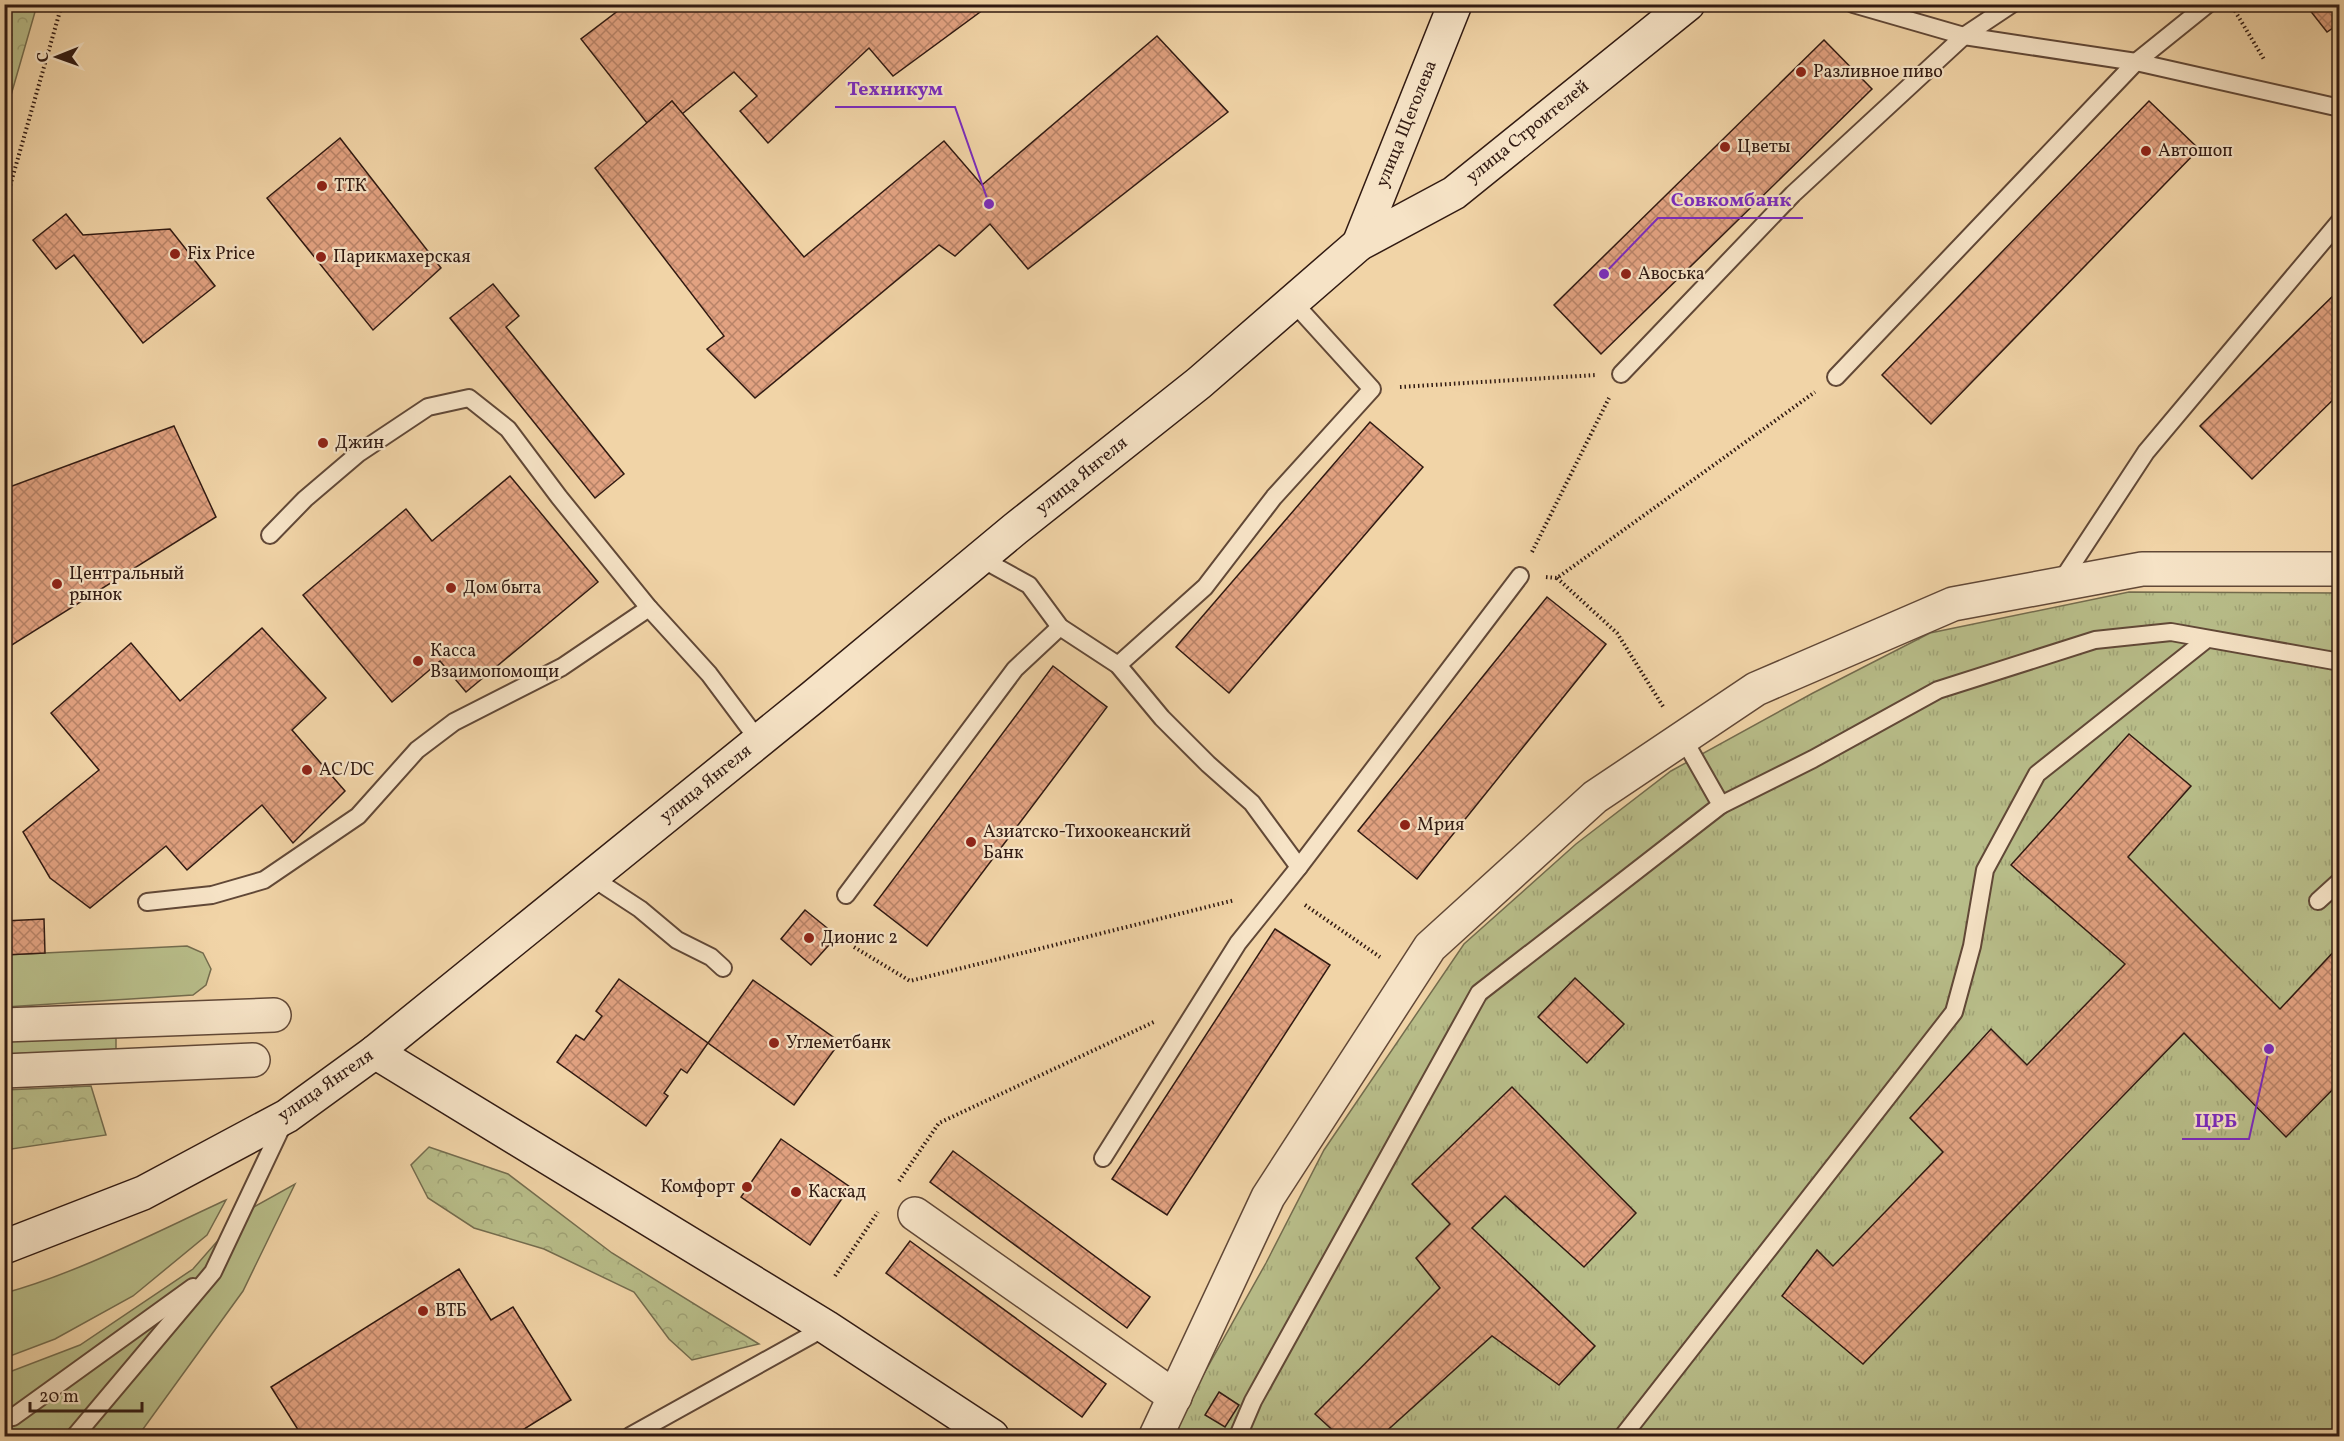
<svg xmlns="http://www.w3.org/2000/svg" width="2344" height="1441" viewBox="0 0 2344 1441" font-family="Vollkorn,serif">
<defs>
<pattern id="forest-crowns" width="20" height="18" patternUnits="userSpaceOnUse" patternTransform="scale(1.5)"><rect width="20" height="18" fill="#b8bd89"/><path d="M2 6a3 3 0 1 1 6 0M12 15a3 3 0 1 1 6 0" fill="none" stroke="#9fa275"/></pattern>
<pattern id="park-tufts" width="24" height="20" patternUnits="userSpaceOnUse" patternTransform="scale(1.5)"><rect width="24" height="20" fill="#b8bd89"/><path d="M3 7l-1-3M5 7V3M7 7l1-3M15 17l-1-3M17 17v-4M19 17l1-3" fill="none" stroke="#9fa275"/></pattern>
<pattern id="building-cross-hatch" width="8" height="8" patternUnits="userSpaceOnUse" patternTransform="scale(1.5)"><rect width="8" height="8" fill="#e2a281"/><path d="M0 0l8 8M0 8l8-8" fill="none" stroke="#b88368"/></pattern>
</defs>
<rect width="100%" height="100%" fill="#f1d4a7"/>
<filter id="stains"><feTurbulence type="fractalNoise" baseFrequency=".00333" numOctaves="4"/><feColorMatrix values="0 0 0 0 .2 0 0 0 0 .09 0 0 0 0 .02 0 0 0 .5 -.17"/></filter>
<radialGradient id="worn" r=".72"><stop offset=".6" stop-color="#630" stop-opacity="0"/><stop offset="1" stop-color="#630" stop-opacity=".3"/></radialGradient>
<!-- grass -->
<g fill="#b8bd89" stroke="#746c4e" stroke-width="1.5">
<polygon points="187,946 203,953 211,969 206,985 193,995 5,1007 4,955"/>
<polygon points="116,1032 116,1050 5,1054 4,1037"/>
<polygon points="295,1184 243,1291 138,1436 5,1436 4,1374 80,1345 193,1269 241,1214"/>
<path d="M226,1200L207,1235L133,1296L55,1339L5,1358V1293C78,1273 156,1232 226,1200Z"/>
</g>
<!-- forest -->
<g fill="url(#forest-crowns)" stroke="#746c4e" stroke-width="1.5">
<polygon points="5,4 37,5 5,116 4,5"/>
<polygon points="91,1086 106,1135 5,1150 5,1090"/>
<polygon points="429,1147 508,1174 612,1253 759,1344 692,1360 669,1339 634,1292 544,1249 474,1228 428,1198 411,1165"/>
</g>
<!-- park -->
<polygon fill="url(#park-tufts)" stroke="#746c4e" stroke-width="1.5" points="2129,592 2339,593 2339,1436 1169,1436 1266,1263 1324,1150 1464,944 1576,844 1671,771 1813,693 1930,633"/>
<!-- building -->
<g fill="url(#building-cross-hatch)" stroke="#311a12" stroke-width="1.5">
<polygon points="627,4 991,4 893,76 869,48 768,143 740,111 757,96 734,72 682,114 672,101 647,123 581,39"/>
<polygon points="2305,4 2340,4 2340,23 2327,32"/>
<polygon points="1157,36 1228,112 1028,269 990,224 955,256 939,245 755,398 707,349 724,336 595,168 672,101 804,257 944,141 982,185"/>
<polygon points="1824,40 1872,89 1601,354 1554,305"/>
<polygon points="2149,101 2199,149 1931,424 1882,375"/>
<polygon points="340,138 441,268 373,330 267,198"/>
<polygon points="66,214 83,235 170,229 215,286 143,343 74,255 56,269 33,240"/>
<polygon points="493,284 519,316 506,327 624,474 595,498 450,318"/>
<polygon points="2340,289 2340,393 2252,479 2200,426"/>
<polygon points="1370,422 1423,467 1229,693 1176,647"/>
<polygon points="174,426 216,517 4,650 4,489"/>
<polygon points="510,476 598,582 466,692 440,661 392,702 303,595 406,509 432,541"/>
<polygon points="1547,597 1606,644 1417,879 1358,831"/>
<polygon points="262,628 326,698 292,730 345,791 293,843 262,805 187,870 166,846 90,908 50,878 23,832 99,770 51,713 131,643 180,701"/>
<polygon points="1053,666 1107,707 927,946 874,905"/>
<polygon points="2129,734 2191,786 2128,857 2280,1009 2340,945 2340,1082 2286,1137 2184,1033 1863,1364 1782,1296 1817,1250 1833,1266 1943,1152 1910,1118 1991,1029 2027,1065 2125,964 2011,865"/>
<polygon points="805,910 837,936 811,965 781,939"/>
<polygon points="44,919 45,953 4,955 4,921"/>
<polygon points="1275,929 1330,965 1167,1215 1112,1179"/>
<polygon points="1575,978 1624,1024 1587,1063 1538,1017"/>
<polygon points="619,979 708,1043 687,1073 681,1069 664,1093 668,1096 646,1126 557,1062 576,1035 584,1040 602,1016 596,1011"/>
<polygon points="753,980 840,1042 794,1105 708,1043"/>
<polygon points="1512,1087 1636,1213 1584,1267 1505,1196 1472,1228 1595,1346 1559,1385 1492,1336 1381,1436 1339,1436 1315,1414 1440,1288 1416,1258 1450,1224 1412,1184"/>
<polygon points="781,1139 850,1187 810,1245 741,1197"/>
<polygon points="953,1151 1150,1297 1127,1328 930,1182"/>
<polygon points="910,1241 1106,1384 1082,1417 886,1273"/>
<polygon points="459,1269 491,1320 513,1307 571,1400 513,1436 302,1436 271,1387"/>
<polygon points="1219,1392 1239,1405 1225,1427 1205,1415"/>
</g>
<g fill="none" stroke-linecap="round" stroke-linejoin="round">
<!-- lane casing -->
<g stroke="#614837" stroke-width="20">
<g id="lane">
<polyline points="1853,4 1964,36 2136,62 2340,108"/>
<polyline points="1621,374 1793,194 1964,36 2012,4"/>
<polyline points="1836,377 2136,62 2208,4"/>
<polyline points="270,535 305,499 359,453 428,407 469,398 508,429 559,497 649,608 709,674 759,741"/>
<polyline points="980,558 1029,585 1060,627 1118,665 1162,718 1208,764 1252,803 1299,867"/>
<polyline points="2060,583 2146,452 2340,221"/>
<polyline points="1118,665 1205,587 1274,497 1372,389 1293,302"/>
<polyline points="1721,805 1813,759 1938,690 2095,640 2171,632 2340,662"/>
<polyline points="591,877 640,909 677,940 711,957 723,968"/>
<polyline points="846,895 1015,669 1060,627"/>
<polyline points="2318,901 2340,881"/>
<polyline points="147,902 212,895 264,880 358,816 417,750 454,722 562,667 649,608"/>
<polyline points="1103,1158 1238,943 1299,867 1520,576"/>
<polyline points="4,1418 13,1417 193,1287"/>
<polyline points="75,1436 213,1272 284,1122"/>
<polyline points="630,1436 826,1327"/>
<polyline points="1238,1436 1253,1401 1479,993 1721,805 1683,738"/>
<polyline points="1623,1436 1954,1012 1972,946 1985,870 2037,774 2207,639"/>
</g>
</g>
<!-- street casing -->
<g stroke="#614837" stroke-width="36">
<g id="street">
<polyline points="4,1025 274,1015"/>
<polyline points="4,1071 253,1060"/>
<polyline points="915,1214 1175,1397"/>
<polyline points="1156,1436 1268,1197 1430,947 1595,797 1756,689 1953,604 2142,569 2340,569"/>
</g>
</g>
<!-- secondary casing -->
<g stroke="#311a12" stroke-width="36">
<g id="secondary">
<polyline points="1359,244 1455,4"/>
<polyline points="375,1052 826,1327 992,1436"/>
<polyline points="4,1247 143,1193 287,1116 375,1052 813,697 1015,529 1199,383 1359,244 1454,193 1688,4"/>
</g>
</g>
<!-- path -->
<g stroke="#311a12" stroke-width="4" stroke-dasharray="1.5 3" stroke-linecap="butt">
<polyline points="2235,11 2265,61"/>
<polyline points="4,207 62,4"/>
<polyline points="1400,387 1596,375"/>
<polyline points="4,402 6,468"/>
<polyline points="1532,552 1609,398"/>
<polyline points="1546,577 1557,578 1815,392"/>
<polyline points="1557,578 1617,633 1664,708"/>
<polyline points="1305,905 1380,957"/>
<polyline points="854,947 910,981 1235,900"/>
<polyline points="899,1181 939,1123 1156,1021"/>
<polyline points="835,1276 878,1212"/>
</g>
<!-- lane -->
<use href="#lane" stroke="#f6e3c6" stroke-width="16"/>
<!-- street -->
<use href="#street" stroke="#f6e3c6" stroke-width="33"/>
<!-- secondary -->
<use href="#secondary" stroke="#f6e3c6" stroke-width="33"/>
</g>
<!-- markers -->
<g fill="#8f2418" stroke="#f6e3c6" stroke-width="2">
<circle cx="1801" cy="72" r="6"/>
<circle cx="1725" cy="147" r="6"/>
<circle cx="2146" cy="151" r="6"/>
<circle cx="322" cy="186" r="6"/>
<circle cx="175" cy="254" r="6"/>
<circle cx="321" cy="257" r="6"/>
<circle cx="1626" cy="274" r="6"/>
<circle cx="323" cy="443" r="6"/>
<circle cx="57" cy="584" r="6"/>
<circle cx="451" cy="588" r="6"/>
<circle cx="418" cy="661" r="6"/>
<circle cx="307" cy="770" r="6"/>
<circle cx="1405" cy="825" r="6"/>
<circle cx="971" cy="842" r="6"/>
<circle cx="809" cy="938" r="6"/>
<circle cx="774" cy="1043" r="6"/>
<circle cx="747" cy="1187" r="6"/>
<circle cx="796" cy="1192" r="6"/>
<circle cx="423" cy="1311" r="6"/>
</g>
<g text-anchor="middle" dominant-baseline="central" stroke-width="4.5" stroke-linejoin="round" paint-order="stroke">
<!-- poi labels -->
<g font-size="18" fill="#311a12" stroke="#f6e3c6" text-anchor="start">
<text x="1813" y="72">Разливное пиво</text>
<text x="1737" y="147">Цветы</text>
<text x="2158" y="151">Автошоп</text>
<text x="334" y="186">ТТК</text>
<text x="187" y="254">Fix Price</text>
<text x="333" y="257">Парикмахерская</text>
<text x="1638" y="274">Авоська</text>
<text x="335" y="443">Джин</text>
<text x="69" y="574">Центральный<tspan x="69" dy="21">рынок</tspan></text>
<text x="463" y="588">Дом быта</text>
<text x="430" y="651">Касса<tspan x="430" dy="21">Взаимопомощи</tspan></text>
<text x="319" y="770">AC/DC</text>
<text x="1417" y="825">Мрия</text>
<text x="983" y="832">Азиатско-Тихоокеанский<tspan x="983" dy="21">Банк</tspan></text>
<text x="821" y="938">Дионис 2</text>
<text x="786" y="1043">Углеметбанк</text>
<text x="735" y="1187" text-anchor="end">Комфорт</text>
<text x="808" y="1192">Каскад</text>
<text x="435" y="1311">ВТБ</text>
</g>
<!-- street labels -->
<g font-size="18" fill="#311a12" stroke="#f6e3c6">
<text transform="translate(1407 124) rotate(-68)">улица Щеголева</text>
<text transform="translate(1528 132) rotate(-39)">улица Строителей</text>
<text transform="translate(1082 476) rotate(-39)">улица Янгеля</text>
<text transform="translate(706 784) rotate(-39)">улица Янгеля</text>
<text transform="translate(326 1086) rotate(-35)">улица Янгеля</text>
</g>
</g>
<!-- callouts -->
<path fill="none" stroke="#7b2cbf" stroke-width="2" d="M989 204L955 107H835M1604 274L1658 218H1803M2269 1049L2249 1139H2182"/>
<g fill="#7b2cbf" stroke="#f6e3c6" stroke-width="2">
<circle cx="989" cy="204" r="6"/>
<circle cx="1604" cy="274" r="6"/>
<circle cx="2269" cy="1049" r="6"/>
</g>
<g font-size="20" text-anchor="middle" font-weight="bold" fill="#7b2cbf" stroke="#f6e3c6" stroke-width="4.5" stroke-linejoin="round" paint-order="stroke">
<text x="895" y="95">Техникум</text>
<text x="1731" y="206">Совкомбанк</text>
<text x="2216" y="1127">ЦРБ</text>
</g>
<!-- margin -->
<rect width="2344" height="1441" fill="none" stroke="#f1d4a7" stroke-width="24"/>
<rect x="6" y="6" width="2332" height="1429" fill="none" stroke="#311a12" stroke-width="3"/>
<rect x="12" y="12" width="2320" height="1417" fill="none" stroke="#311a12" stroke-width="1.5"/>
<!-- north arrow -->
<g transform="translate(57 57) rotate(269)" stroke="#f6e3c6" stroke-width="4.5" paint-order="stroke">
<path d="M0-4.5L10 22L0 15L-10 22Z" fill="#311a12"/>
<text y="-9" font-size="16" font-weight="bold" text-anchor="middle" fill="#311a12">С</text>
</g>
<!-- scale -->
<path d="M30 1402v9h112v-9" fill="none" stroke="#311a12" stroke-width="3"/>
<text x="39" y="1402" font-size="18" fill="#311a12" stroke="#f6e3c6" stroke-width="4.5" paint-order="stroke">20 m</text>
<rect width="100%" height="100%" filter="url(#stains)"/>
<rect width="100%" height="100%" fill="url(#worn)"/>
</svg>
